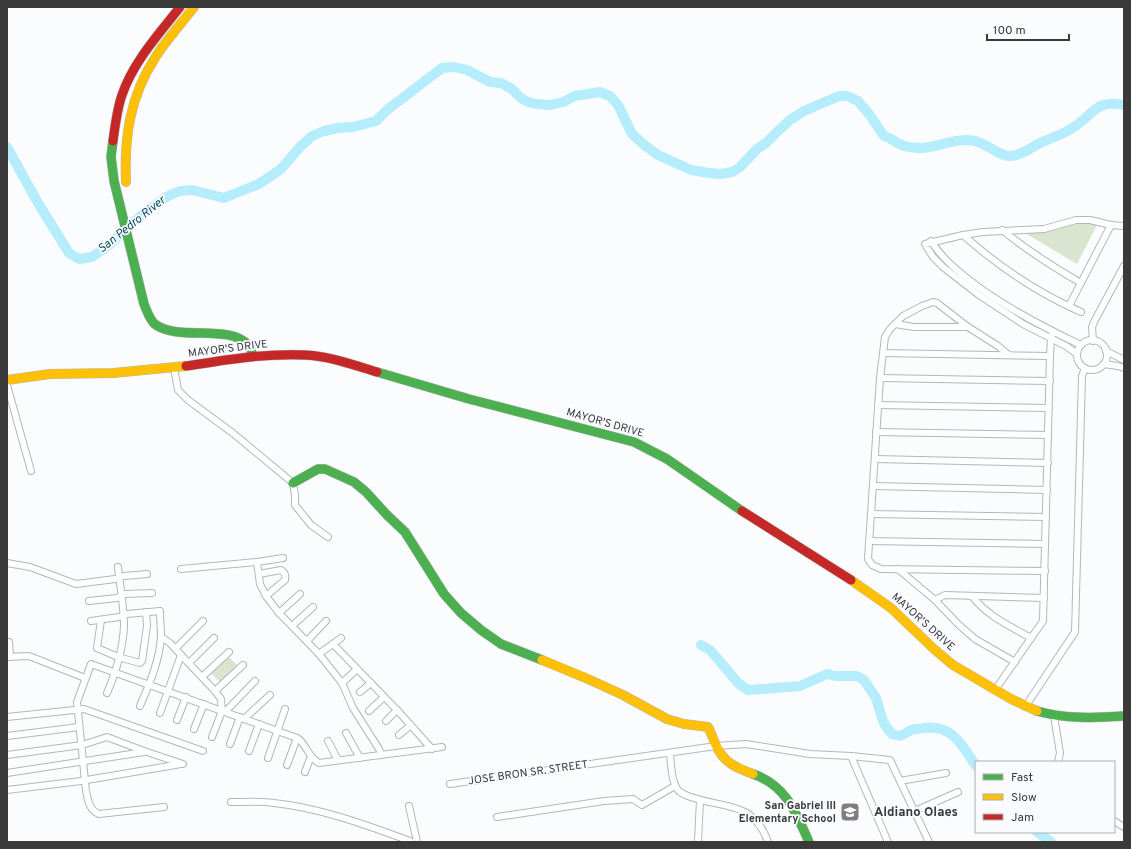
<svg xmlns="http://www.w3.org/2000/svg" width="1131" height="849" viewBox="0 0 1131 849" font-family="Overpass,sans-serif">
<rect width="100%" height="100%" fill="#fbfcfd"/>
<!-- green -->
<g fill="#dae5cf">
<polygon points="1075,222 1097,225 1077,264 1025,233 1056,230"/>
<polygon points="228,656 237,665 221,683 211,673"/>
</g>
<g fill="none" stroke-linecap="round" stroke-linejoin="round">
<!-- river -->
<g stroke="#b5edfc" stroke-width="10">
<path d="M7,147L38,203L69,253L79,259L92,257L109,245L144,213L168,196L180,191L192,190L224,198L236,193L259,184L281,169L300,147L312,136L324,131L338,128L353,127L376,121L387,110L442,68L454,67L467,70L490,82L501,83L512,89L521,98L528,102L536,104L550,105L563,102L575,96L587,94L600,92L610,96L618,105L632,134L643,144L658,155L691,170L709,173L720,174L732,172L739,168L757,149L766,143L776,133L790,120L804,111L839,96H847L858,101L869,114L884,136C892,138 893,141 900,144C904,147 916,148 921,148C939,147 957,137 975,141C986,143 1000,157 1011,156C1021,155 1028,150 1036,145C1048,139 1063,135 1074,127C1094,114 1096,99 1124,105"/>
<path d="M701,645L710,650L739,684L748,690L800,686L827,674L835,676H857L864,680L876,698L883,721L887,728L892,734L900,736C904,735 907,732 911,730C915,729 920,729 924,728C952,724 962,745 976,766"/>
<polyline points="1037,832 1051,842"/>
</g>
<!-- street casing -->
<g stroke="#b5b6b7" stroke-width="8">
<g id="street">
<path d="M1002,230C1027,250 1053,267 1081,283"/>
<path d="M963,235C998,266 1038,293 1081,312"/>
<path d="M931,241C943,260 960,273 977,286C1010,310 1045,328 1081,345"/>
<polyline points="1069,306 1111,225"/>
<polyline points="895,324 914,327 968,327"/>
<circle cx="1092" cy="355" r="15"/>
<polyline points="1093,341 1092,327 1095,320 1124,266"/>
<polyline points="1106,351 1124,360"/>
<polyline points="883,353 1050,356"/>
<polyline points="1077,354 1066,346 1023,324 979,295 943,267 933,257 925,244 963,235 983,232 1044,229 1076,220 1090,220 1111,225 1124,226"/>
<polyline points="1009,355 998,346 968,327 937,303 933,302 922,306 903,316 890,329 885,337 880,378 868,559 872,565 881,569 1045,571"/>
<polyline points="1104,364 1118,366 1124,368"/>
<polyline points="174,368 178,390 188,400 234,434 293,483 295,495 295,505 311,525 328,537"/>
<polyline points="880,378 1050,381"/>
<polyline points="7,385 31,471"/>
<polyline points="878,405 1049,408"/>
<polyline points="876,432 1048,435"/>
<polyline points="875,459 1048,463"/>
<polyline points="873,486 1047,490"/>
<polyline points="871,514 1046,517"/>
<polyline points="869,541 1045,544"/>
<polyline points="257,562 260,584 266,596 279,613 319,654 342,683 353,708 379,749 382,755"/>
<polyline points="7,563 30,567 76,584 115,579 124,576 147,574"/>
<polyline points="181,569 257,562 283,558"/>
<polyline points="898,569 935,600 959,625 975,639 1015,662"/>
<path d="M259,574L281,570C285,573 286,575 285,580L266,596"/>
<path d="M972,596C987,616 1010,626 1031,638"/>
<polyline points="935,600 945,595 1044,598"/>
<polyline points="89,601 117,598 125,594 152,593"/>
<polyline points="279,613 300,594"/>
<polyline points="101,620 97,648 118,657 140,663 142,661 147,626 146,612"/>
<path d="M91,621L119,617L127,614L160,611C160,619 161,628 161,636C160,660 149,685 140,706"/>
<polyline points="292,626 313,607"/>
<polyline points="161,637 170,643 181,655 215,691 221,699 222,711 212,737"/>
<polyline points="307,641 326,621"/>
<polyline points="9,642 10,657"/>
<polyline points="333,644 397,710 432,749"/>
<polyline points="175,649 203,621"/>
<polyline points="319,654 341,638"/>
<polyline points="7,657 29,656 85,678"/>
<polyline points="189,663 214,638"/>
<polyline points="202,677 229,652"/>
<polyline points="342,683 357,669"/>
<polyline points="995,690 1043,621 1050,356 1051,338 1053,332"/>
<polyline points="215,691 243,665"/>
<polyline points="360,692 371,683"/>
<path d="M107,693C116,672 123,649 124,626C124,607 120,586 118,567"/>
<polyline points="1025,707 1075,632 1082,376 1085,368"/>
<polyline points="369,711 384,697"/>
<polyline points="225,712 255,681"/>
<polyline points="160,713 181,655"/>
<polyline points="1054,716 1060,753 1058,762"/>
<polyline points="7,717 84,709 203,751"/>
<polyline points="244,719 270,695"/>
<polyline points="177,720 186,697"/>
<polyline points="386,721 397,710"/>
<polyline points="194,729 204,704"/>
<polyline points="346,733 360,758"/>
<polyline points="399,735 411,725"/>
<polyline points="7,736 79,727"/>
<polyline points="328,741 338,760"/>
<polyline points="230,744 240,717"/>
<polyline points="249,751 259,724"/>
<path d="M670,754C671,764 671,778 676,787C678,792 683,794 688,796C721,809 753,799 768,842"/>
<polyline points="7,755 82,745 107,737 144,751 183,764"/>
<polyline points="851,756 888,842"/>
<polyline points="268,758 285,709"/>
<polyline points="287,765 297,738"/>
<polyline points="305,772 311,756"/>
<polyline points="7,773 144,752"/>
<polyline points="900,781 946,773"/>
<polyline points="450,784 716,746 746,744 810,754 851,756 890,760 929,842"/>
<polyline points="7,790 81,781 181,764"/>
<path d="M231,802C245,802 260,801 274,803C321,808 366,825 410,841"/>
<polyline points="409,806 417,842"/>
<path d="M164,807L99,814C89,810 88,800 86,791L77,702L91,664L297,738C307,744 308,758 319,763L442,747"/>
<polyline points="915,811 958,792"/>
<polyline points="497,817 604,801 633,799 642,805 675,786"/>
<polyline points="1114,821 1124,827"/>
<polyline points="698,841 700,800"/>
</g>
</g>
<!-- fast casing -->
<g stroke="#b5b6b7" stroke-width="10">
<g id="fast">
<path d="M113,141L111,157L114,181L144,304C147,311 150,321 156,325C180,341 230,324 248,345C250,347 252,353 253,356"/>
<polyline points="377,372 469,399 634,442 667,459 742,511"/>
<polyline points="293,483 318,469 325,469 354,482 366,492 387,515 405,532 444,594 461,613 481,630 501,644 542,660"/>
<path d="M1037,711C1065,719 1095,718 1124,716"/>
<path d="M753,774C786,785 796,813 809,842"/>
</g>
</g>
<!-- slow casing -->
<g stroke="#b5b6b7" stroke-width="10">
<g id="slow">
<path d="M126,182C124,138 130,96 155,58C166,40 181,24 194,7"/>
<polyline points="7,380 50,374 113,373 186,366"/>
<polyline points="851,580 891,608 935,650 953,665 1011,699 1037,711"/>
<path d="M542,660L588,679L623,695L667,719L684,724L708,727C712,734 713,740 717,747C724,763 737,768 753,774"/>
</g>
</g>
<!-- jam casing -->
<g stroke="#b5b6b7" stroke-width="10">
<g id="jam">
<path d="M113,141C115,126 117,109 122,95C133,62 159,34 180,7"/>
<path d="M186,366C225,360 265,353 305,355C329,356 354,365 377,372"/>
<polyline points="742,511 851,580"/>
</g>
</g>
<!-- street -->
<use href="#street" stroke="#feffff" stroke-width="6"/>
<!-- fast -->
<use href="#fast" stroke="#4caf50" stroke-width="9"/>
<!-- slow -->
<use href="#slow" stroke="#ffc107" stroke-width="9"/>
<!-- jam -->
<use href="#jam" stroke="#c62828" stroke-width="9"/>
</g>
<!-- icons -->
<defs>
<g id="school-square" transform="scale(1)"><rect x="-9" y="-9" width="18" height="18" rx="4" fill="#7e7e7f" stroke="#fafbfe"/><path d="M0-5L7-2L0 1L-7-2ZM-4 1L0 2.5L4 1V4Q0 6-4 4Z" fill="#fff"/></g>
</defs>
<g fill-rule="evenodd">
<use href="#school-square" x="850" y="812"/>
</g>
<g text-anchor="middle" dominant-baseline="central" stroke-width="3.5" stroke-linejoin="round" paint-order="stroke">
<!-- street labels -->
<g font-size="11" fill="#3a3a3b" stroke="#fafbfe">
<text transform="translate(228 349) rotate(-7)">MAYOR'S DRIVE</text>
<text transform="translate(605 423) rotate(16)">MAYOR'S DRIVE</text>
<text transform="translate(923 622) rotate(42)">MAYOR'S DRIVE</text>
<text transform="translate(528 773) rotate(-8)">JOSE BRON SR. STREET</text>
</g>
<!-- poi labels -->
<g font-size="11" font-weight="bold" fill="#3a3a3b" stroke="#fafbfe" text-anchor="end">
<text x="836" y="806">San Gabriel III<tspan x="836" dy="13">Elementary School</tspan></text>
</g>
<!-- water labels -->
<g font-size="12" font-style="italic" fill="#064e5d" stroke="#fafbfe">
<text transform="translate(132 225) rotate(-39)">San Pedro River</text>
</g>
<!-- quarter labels -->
<g font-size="13" font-weight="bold" fill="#363739" stroke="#fafbfe">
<text x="916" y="813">Aldiano Olaes</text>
</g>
</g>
<!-- border -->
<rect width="1131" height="849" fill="none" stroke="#3a3a3b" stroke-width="16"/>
<!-- legend -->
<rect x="975" y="761" width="140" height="72" fill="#fafbfe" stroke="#adaeb0"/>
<rect x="983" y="774" width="20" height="6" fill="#4caf50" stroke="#adaeb0"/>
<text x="1011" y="781" font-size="12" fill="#3a3a3b">Fast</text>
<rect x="983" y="794" width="20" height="6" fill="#ffc107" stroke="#adaeb0"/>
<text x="1011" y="801" font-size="12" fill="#3a3a3b">Slow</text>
<rect x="983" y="814" width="20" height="6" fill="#c62828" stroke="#adaeb0"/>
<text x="1011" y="821" font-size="12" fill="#3a3a3b">Jam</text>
<!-- scale -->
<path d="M987 34v6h82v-6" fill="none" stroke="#3a3a3b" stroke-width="2"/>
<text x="993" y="34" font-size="12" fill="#3a3a3b" stroke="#fafbfe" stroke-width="3" paint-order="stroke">100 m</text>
</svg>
